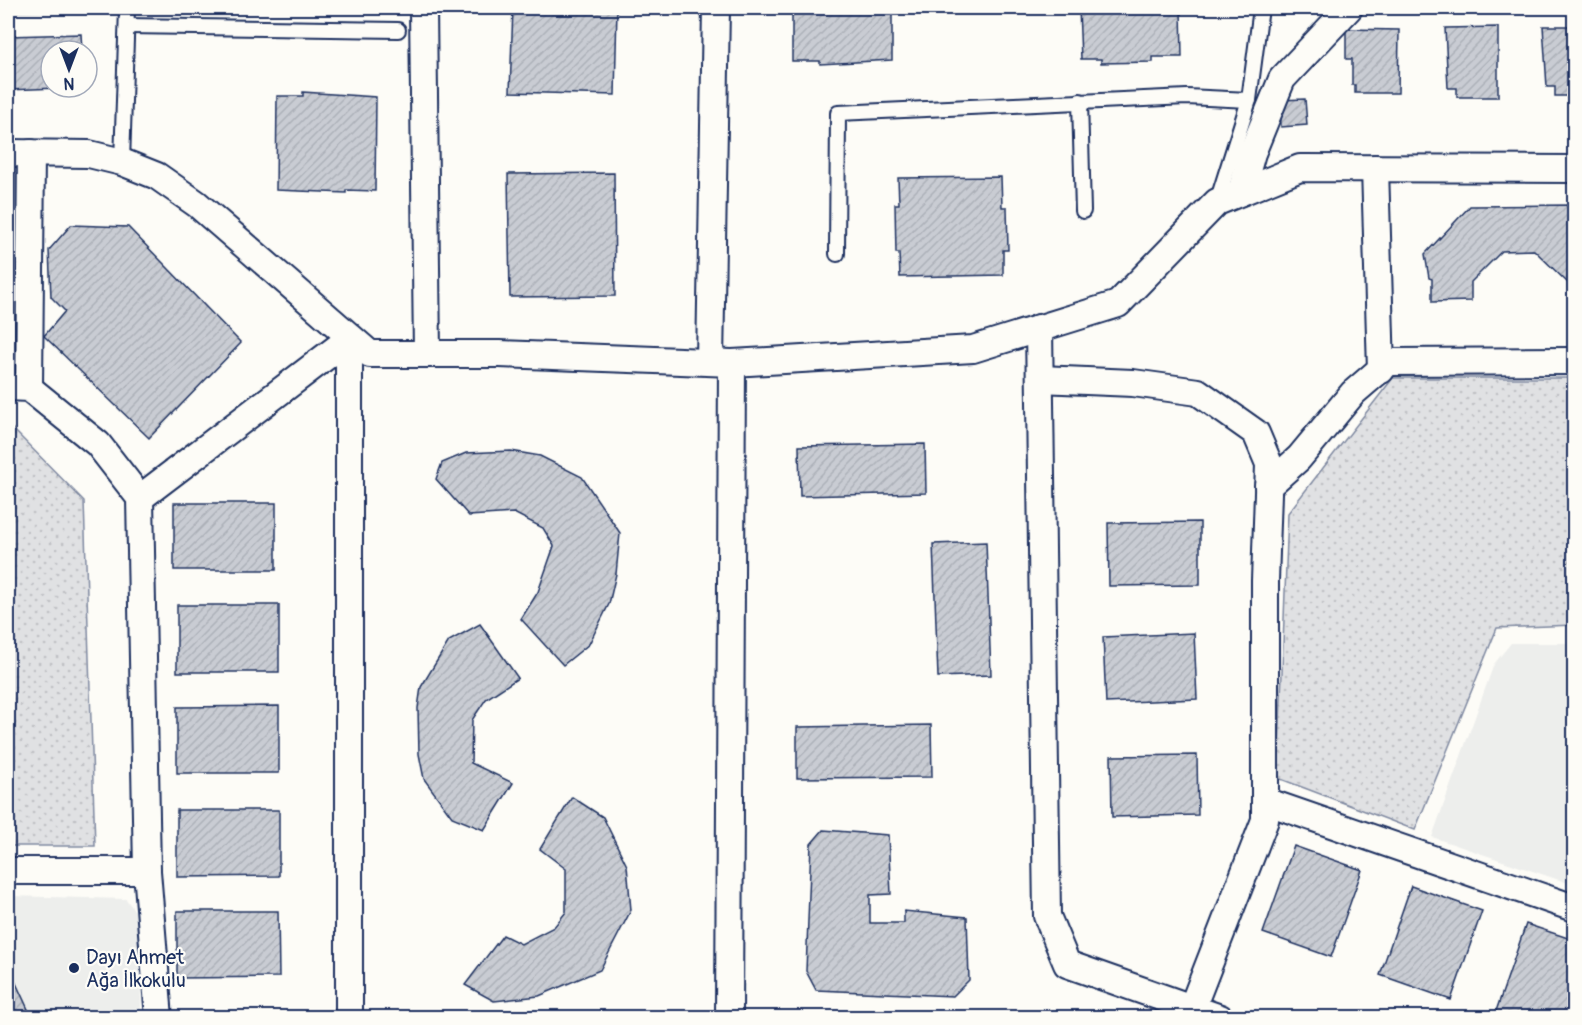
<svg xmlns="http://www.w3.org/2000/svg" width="1582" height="1025" viewBox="0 0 1582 1025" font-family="Pangolin,sans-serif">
<defs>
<pattern id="park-dots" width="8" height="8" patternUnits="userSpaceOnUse" patternTransform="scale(1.5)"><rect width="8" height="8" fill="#e0e1e3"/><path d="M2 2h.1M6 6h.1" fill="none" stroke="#c0c1c5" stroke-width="1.8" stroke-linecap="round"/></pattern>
<pattern id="building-hatch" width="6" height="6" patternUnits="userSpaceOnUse" patternTransform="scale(1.5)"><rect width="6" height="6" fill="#c9ccd3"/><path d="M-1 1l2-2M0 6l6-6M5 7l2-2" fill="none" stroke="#acb0b8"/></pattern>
</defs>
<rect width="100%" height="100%" fill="#fdfcf7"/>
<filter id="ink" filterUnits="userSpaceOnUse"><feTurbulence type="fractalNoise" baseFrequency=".0167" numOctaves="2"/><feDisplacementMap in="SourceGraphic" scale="12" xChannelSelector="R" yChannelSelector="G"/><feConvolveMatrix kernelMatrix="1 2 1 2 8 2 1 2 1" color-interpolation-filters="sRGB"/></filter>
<g filter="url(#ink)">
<!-- built -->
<g fill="#edeeec">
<polygon points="1511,643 1574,643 1574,885 1432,837 1494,664"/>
<polygon points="8,896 126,899 140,918 141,1017 8,1018"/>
</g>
<!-- park -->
<g fill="url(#park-dots)" stroke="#7e88a0" stroke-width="1.5">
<polygon points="8,8 85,8 85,10 8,11"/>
<polygon points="1393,378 1574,378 1574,625 1497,628 1415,830 1278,778 1288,513"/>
<polygon points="8,424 84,501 95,846 8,846"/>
</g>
<!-- building -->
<g fill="url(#building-hatch)" stroke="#1b2f5e" stroke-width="1.5">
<polygon points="513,8 617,8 615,95 510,92"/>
<polygon points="792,8 892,8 892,60 820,64 820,61 792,61"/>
<polygon points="1079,8 1181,8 1182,57 1153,57 1153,62 1101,63 1101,59 1081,59"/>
<polygon points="1543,26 1574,26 1574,96 1555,96 1555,87 1547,87"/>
<polygon points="1498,27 1498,97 1457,97 1457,88 1448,88 1445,28"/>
<polygon points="1346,29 1399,30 1398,93 1355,93 1355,85 1352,85 1352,59 1346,59"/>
<polygon points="81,34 82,51 51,51 51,87 83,87 8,90 8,36"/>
<polygon points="303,92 376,97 375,191 346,190 346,193 276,190 277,96 303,96"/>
<polygon points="1305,99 1307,125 1281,127 1280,100"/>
<polygon points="614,173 615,296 510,297 508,174"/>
<polygon points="1001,177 1002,207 1007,207 1008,250 1003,250 1003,275 900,277 899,253 896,253 895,204 899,204 898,178"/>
<polygon points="1574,205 1574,300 1569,300 1568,283 1534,250 1502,251 1471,282 1471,301 1432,302 1432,279 1429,278 1425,254 1470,206"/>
<polygon points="71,225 128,227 241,343 149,438 44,336 65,311 51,297 49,250"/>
<polygon points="925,444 926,493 800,496 799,446"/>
<polygon points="511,451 540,456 582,477 620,533 616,574 609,604 589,644 563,665 521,619 538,592 554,546 543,528 514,513 469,516 436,479 442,463 466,453"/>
<rect x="174" y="503" width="102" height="67"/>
<polygon points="1200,522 1200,585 1109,586 1108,523"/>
<polygon points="986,542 991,675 938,677 933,544"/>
<rect x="177" y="605" width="102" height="67"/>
<polygon points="480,624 518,678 486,699 472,720 471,763 513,783 484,830 452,817 424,779 419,754 418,708 421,687 449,641"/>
<polygon points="1194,633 1197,699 1106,703 1103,637"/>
<polygon points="279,706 279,773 177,773 177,707"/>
<polygon points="931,725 932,777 797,778 797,727"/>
<polygon points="1197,755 1198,815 1112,817 1111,756"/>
<polygon points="572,797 603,817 627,866 631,910 600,970 539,996 494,1001 465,985 503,935 521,944 554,927 566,912 566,869 540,849"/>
<polygon points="177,810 279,810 279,876 177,877"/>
<polygon points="823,830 888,835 891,894 870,895 870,923 904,923 904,911 967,917 969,980 953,996 816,990 806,971 811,844"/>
<polygon points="1294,846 1362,870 1331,957 1263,933"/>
<polygon points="1411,886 1482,911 1451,1000 1380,975"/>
<polygon points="177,911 278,911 279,977 177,978"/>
<polygon points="1526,924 1574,940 1574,1018 1494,1017"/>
<polygon points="8,968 9,968 32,1018 8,1018"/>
</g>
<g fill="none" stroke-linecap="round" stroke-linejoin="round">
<!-- service casing -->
<g stroke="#1b2f5e" stroke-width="18">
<g id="service">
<polyline points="127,26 398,30"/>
<polyline points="1080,101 1083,211"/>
<polyline points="122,162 127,8"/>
<polyline points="1217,202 1249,100 1261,8"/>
<polyline points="837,254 838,113 1187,97 1249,100"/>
</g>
</g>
<!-- minor casing -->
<g stroke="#1b2f5e" stroke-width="30">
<g id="minor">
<polyline points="423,8 427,354"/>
<polyline points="8,153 89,154 122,162 157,176 197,204 370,354 500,354 732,363 973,349 1118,304 1217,202 1300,168 1574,169"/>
<polyline points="1375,168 1381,370"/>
<polyline points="1241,192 1252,153 1282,79 1349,8"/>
<polyline points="1039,328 1047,916 1067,964 1220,1018"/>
<polyline points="349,339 349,1018"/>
<polyline points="710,362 716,8"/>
<polyline points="1040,379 1133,383 1198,392 1256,433 1269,464 1265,581 1265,820 1192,1008"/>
<polyline points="8,387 29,388 98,444 140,498 147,871 159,1018"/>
<polyline points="29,388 31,153"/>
<polyline points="1268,486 1299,458 1353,393 1389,362 1574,361"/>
<polyline points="140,498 349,339"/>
<polyline points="1265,801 1574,908"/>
<polyline points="8,871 147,871"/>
<polyline points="729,1018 732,363"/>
</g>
</g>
<!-- service -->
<use href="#service" stroke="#fdfcf7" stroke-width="14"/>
<!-- minor -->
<use href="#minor" stroke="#fdfcf7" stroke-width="26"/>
</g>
</g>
<!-- markers -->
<circle fill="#1b2f5e" stroke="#fdfcf7" stroke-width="2" cx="74" cy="968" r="6"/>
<g text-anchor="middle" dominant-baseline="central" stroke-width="4.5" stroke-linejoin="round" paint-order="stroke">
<!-- poi labels -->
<g font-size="20" fill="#1b2f5e" stroke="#fdfcf7" text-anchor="start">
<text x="86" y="957">Dayı Ahmet<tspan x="86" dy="23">Ağa İlkokulu</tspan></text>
</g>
</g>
<!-- margin -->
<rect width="1582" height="1025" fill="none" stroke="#fdfcf7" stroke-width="30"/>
<rect x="15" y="15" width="1552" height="995" fill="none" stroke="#1b2f5e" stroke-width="2" filter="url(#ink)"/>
<!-- north arrow -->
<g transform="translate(69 69) rotate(180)"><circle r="28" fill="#fdfcf7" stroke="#a3aaba" stroke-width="1.5"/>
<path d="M0-4.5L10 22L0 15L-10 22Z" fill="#1b2f5e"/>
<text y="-9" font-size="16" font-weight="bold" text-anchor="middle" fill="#1b2f5e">N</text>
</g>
</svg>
